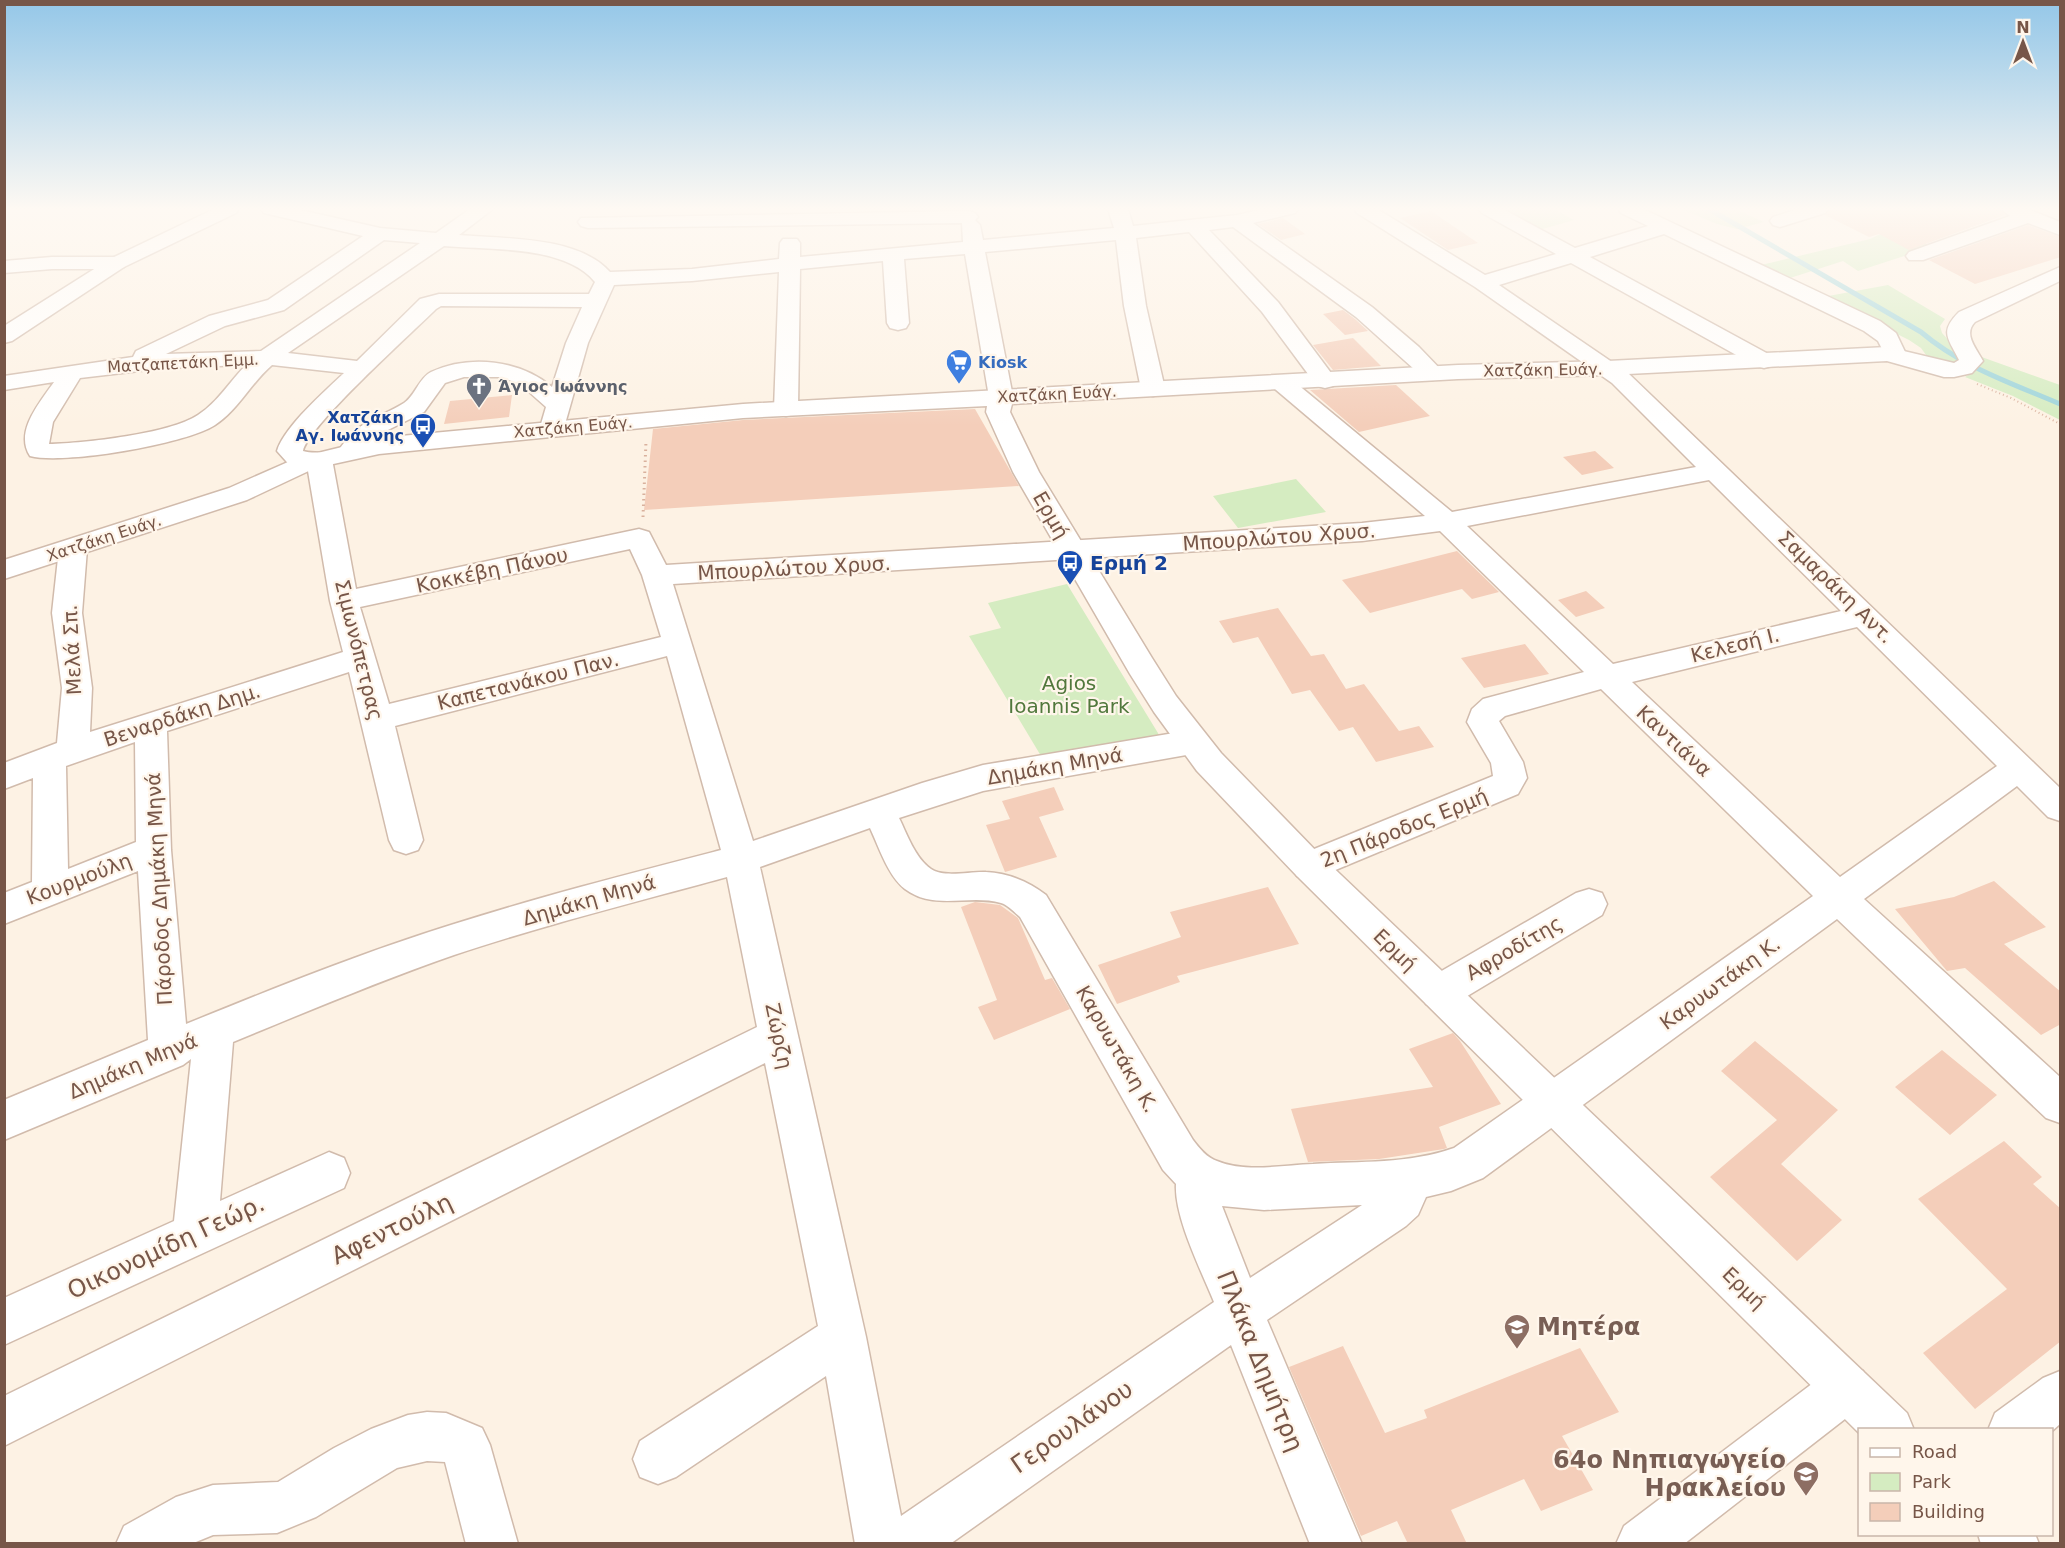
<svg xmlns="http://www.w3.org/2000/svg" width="2065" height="1548" font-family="'DejaVu Sans',sans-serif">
<rect width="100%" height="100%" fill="#fdf2e4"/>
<path fill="#d5ecc1" d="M 1500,209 L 1554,209 L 1574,220 L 1539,230 Z
M 1681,209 L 1735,209 L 1764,222 L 1737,229 L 1717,224 Z
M 1893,228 L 1932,247 L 1858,271 L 1843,261 L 1787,279 L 1761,265 L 1870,239 Z
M 1888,285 L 1945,319 L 1940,326 L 1942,333 L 1962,355 L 1962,363 L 1953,367 L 1929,359 L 1921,348 L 1909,340 L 1823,297 Z
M 1976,355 L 2060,385 L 2060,420 L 2013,396 L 1965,377 L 1979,369 L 1980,361 Z
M 1296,479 L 1326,512 L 1238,528 L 1213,496 Z
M 1067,584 L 1161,738 L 1041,756 L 969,636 L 1001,628 L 988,603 Z"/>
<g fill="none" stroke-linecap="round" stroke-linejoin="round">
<path stroke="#9dd4da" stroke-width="5" d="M 1709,209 L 1921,332 C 1962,367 2011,383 2060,404"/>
</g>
<path fill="#f4ceba" d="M 1830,209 L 1999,209 L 2005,215 L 1909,250 L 1879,234 L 1869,237 L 1825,215 Z
M 1431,211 L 1478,243 L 1448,250 L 1400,218 Z
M 1283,218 L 1305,234 L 1281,240 L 1258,224 Z
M 2028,225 L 2061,237 L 2061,257 L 1975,284 L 1929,260 Z
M 1343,310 L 1355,319 L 1368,331 L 1345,335 L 1323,314 Z
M 1353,338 L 1381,366 L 1333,370 L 1313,345 Z
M 1396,385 L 1430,416 L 1359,432 L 1310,390 Z
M 512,395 L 509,417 L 444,424 L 450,401 Z
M 975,409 L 1019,486 L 644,510 L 653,429 L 743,420 Z
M 1595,451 L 1614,468 L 1582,475 L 1563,457 Z
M 1457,551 L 1499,592 L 1472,599 L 1462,589 L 1370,613 L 1342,580 Z
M 1586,591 L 1605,608 L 1576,617 L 1558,600 Z
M 1278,608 L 1311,656 L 1324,654 L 1346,689 L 1364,684 L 1399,731 L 1419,726 L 1434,747 L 1376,762 L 1353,727 L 1339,731 L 1310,690 L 1292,694 L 1258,637 L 1233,643 L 1219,621 Z
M 1525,644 L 1549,674 L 1484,688 L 1461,658 Z
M 1054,787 L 1064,810 L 1039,817 L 1057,857 L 1005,872 L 986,825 L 1010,819 L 1002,801 Z
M 1994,881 L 2046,927 L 2004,944 L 2061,992 L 2061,1024 L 2041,1035 L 1965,968 L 1947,971 L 1895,909 L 1954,897 Z
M 1268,887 L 1299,944 L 1177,976 L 1180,982 L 1117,1004 L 1098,965 L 1181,937 L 1170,912 Z
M 975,902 L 1000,905 L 1018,918 L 1045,980 L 1052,978 L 1070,1009 L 994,1040 L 978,1007 L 997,1000 L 961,907 Z
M 1453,1033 L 1460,1041 L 1501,1104 L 1439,1127 L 1447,1148 L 1444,1149 L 1379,1159 L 1308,1162 L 1291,1109 L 1433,1087 L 1409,1049 Z
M 1755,1041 L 1838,1110 L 1781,1164 L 1842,1220 L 1797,1261 L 1710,1177 L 1777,1120 L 1721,1071 Z
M 1942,1050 L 1997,1095 L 1950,1135 L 1895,1087 Z
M 2004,1141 L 2042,1177 L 2033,1184 L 2061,1209 L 2061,1341 L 1975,1409 L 1923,1353 L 2007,1289 L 1918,1199 Z
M 1343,1346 L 1385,1433 L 1427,1418 L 1424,1410 L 1580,1348 L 1619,1412 L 1562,1436 L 1593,1490 L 1541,1511 L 1524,1479 L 1451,1510 L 1467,1544 L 1408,1544 L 1397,1521 L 1361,1536 L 1289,1367 Z"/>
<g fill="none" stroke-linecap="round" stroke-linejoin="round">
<g stroke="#d1bbac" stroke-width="3">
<path id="minor" d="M 261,209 L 296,209 L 380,228 L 436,233 L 470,209 L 493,209 L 459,235 C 505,239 578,236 610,272 L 692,269 L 779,259 L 780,243 L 783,239 L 797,239 L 800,243 L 800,257 L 963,242 L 962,223 L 588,228 L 581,226 L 578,222 L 581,218 L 968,211 L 975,213 L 978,217 L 975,220 L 980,225 L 983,240 L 1114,228 L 1108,209 L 1128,209 L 1133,226 L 1237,215 L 1263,209 L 1298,209 L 1295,213 L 1253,223 L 1372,307 L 1419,347 L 1444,373 L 1440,378 L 1432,380 L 1424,378 L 1356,317 L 1233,227 L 1209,230 L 1278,302 L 1337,381 L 1333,386 L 1325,388 L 1317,386 L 1262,312 L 1189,232 L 1136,238 L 1146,306 L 1165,389 L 1161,394 L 1153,396 L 1145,394 L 1141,389 L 1124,306 L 1116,240 L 985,252 L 1013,397 L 1009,402 L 1001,404 L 993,402 L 989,397 L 965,254 L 904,259 L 909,323 L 906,328 L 898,330 L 890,328 L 887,323 L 883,261 L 800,269 L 798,409 L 795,414 L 786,416 L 777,414 L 774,409 L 779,272 L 692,281 L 614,285 L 588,343 L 565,424 L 562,429 L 553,431 L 544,429 L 541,424 L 546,407 L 520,384 L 500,377 L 464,377 L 445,383 L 424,412 L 378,435 L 360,456 L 351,459 L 342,456 L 338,451 C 360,419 374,421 404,403 C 415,396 419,378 431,372 C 470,354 520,360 552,387 L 566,343 L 582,307 L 441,306 L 436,309 C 412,333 308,426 303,451 C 311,454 319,451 328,454 L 332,459 L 356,589 L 639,529 L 649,532 L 666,565 L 1362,523 L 1425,516 L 1275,389 L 1271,384 L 1275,379 L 1283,377 L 1291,379 L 1452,512 L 1696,467 L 1612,383 L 1475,287 L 1357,213 L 1354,209 L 1377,209 L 1485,275 L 1556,254 L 1482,213 L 1479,209 L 1503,209 L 1575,248 L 1648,226 L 1621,213 L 1618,209 L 1643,209 L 1880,321 L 1896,333 L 1906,354 L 1903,359 L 1895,361 L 1887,359 L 1878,341 L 1864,331 L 1664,234 L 1590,257 L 1772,356 L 1776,361 L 1772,366 L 1764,368 L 1756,366 L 1571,263 L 1499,285 L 1628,373 L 2060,788 L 2060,821 L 2048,817 L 2017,786 L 1864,899 L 2060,1077 L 2060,1123 L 2046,1118 L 1837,919 L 1483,1178 L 1451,1191 L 1426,1197 L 1418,1215 L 1406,1226 L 1267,1320 L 1362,1544 L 1310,1544 L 1231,1345 L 950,1544 L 855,1544 L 826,1376 L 676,1477 L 658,1484 L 640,1477 L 633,1459 L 640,1441 L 818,1326 L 765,1063 L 4,1446 L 4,1396 L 757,1027 L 727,877 C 636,902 544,925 454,955 C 379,981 306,1012 233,1042 L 220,1201 L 329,1152 L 344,1158 L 350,1173 L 344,1188 L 4,1345 L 4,1298 L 174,1221 L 191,1059 L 183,1065 L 4,1140 L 4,1100 L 148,1040 L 138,871 L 4,924 L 4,893 L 32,882 L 33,778 L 4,789 L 4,763 L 57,743 L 62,688 L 52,613 L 59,549 L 63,543 L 73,540 L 83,543 L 87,549 L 82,613 L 92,688 L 90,732 L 343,652 L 330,601 L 308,471 L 294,470 L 277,451 C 284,427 325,391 344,373 L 272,365 C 251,383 238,410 215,425 C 186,444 64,465 30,456 C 14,432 40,402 54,382 L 4,390 L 4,376 L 133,357 L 136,351 L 209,316 L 268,300 L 363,236 L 264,213 ZM 384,240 L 420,243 L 261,351 L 166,354 L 225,326 L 284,310 ZM 444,246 C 489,250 565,245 595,282 L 589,294 L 439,294 L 420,299 L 357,361 L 288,353 ZM 246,365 C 230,381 218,402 198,415 C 169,434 85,443 49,444 L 53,422 L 80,378 L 165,368 ZM 1709,480 L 1841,611 L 1613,664 L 1467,526 ZM 1440,531 L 1584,672 L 1483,699 L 1472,709 L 1467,722 L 1491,763 L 1493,776 L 1297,856 L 1291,866 L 1297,876 L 1309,880 L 1321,876 L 1518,794 L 1527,778 L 1523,762 L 1499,721 L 1505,716 L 1601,689 L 1813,896 L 1454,1148 C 1409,1164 1360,1161 1313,1164 C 1282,1165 1246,1173 1217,1161 C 1207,1158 1199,1148 1193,1140 L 1046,895 C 1029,882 1009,873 986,872 C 971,871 944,878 931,869 C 915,858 907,834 899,818 L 983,791 L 1192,754 L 1203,751 L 1208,742 L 1203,733 L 1192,730 L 983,765 L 922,783 L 753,841 L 673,584 L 1362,541 ZM 630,549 L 642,575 L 661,637 L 389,704 L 360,607 ZM 1857,627 L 1997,766 L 1840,877 L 1632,682 ZM 667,656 L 721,850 C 632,873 542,896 454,924 C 364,952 274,988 186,1024 L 171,850 L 167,731 L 349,672 L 389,840 L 394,850 L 406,854 L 418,850 L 423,840 L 395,726 ZM 135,742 L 136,842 L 68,869 L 66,766 ZM 870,828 C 879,847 888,876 905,889 C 934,911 969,894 1001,903 C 1008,905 1014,912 1020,917 L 1163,1170 L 1176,1184 C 1174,1217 1201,1270 1214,1302 L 901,1516 L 866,1337 L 760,867 ZM 1362,1205 L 1250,1278 L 1222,1206 L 1264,1210 Z
M 1798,209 L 1828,209 L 1825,213 L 1780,227 L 1773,225 L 1770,221 L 1773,217 Z
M 2001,209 L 2028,209 L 2060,222 L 2060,235 L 2028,223 L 1923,260 L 1909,260 L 1906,256 L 1909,252 L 2010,216 Z
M 52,257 L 117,257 L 124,259 L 127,263 L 124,267 L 117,269 L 52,269 L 4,273 L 4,261 Z
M 1589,889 L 1602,893 L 1607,904 L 1602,915 L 1454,1004 L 1440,1009 L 1426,1004 L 1421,992 L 1426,980 L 1576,893 Z
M 1846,1364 L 1863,1371 L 1870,1388 L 1863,1405 L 1684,1544 L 1616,1544 L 1624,1526 L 1829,1371 Z
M 2060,1371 L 2060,1424 L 2052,1431 L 1988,1430 L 1995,1413 L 2043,1378 Z
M 427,1412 L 446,1413 L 482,1428 L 490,1445 L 518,1544 L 466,1544 L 445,1462 L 427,1461 L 397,1468 L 316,1517 L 277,1533 L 213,1535 L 191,1544 L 116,1544 L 124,1526 L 176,1497 L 213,1485 L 278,1482 L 334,1448 L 371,1429 L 408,1415 Z"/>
</g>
<g stroke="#d1bbac" stroke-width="3">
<path id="tertiary" d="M 214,209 L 239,209 L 236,213 L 124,267 L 12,341 L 4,343 L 4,326 L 110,259 Z
M 2060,267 L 2060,281 L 1975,322 C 1963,334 1976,348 1983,361 L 1972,373 L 1954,377 L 1944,377 L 1887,361 L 1608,375 L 1458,379 L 1012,404 L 1010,412 L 1039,472 L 1152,658 L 1176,696 L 1221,753 L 1321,856 L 1907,1413 L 1914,1430 L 1860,1430 L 1860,1434 L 1297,876 L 1197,771 L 1154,712 L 1130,674 L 1013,472 L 986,412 L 987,406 L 743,418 L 379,454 L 315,468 L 247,500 L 4,579 L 4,560 L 229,488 L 297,458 L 379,438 L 743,404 L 1458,365 L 1608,361 L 1887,347 L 1954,363 L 1959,360 C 1948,338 1939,332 1959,312 Z
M 1978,1534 L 2035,1534 L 2039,1544 L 1981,1544 Z"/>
</g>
<path stroke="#d9b19d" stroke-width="2" stroke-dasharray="1 3" stroke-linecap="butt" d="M 1977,384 L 2011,398 L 2060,424"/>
<path stroke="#d9b19d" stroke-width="3" stroke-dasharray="1.5 4" stroke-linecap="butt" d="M 643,517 L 646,441"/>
<use href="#minor" fill="#fff" fill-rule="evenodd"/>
<use href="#tertiary" fill="#fff" fill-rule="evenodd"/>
</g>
<linearGradient id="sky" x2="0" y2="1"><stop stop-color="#94c7e8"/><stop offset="0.49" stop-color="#fef9f3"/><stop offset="1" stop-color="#fef9f3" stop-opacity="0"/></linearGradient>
<rect width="2065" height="426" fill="url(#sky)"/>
<defs>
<g id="supermarket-pin" transform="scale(1.35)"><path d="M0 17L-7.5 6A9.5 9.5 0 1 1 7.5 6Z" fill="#3f7fe0" stroke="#fff6eb"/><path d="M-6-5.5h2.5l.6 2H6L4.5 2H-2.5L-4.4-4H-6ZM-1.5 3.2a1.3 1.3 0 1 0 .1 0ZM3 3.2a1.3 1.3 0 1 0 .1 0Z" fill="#fff"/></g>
<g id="church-pin" transform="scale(1.35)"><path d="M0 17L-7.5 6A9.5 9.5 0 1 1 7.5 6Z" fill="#6b7280" stroke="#fff6eb"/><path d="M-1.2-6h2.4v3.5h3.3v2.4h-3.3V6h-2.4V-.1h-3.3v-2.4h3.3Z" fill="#fff"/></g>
<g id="bus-pin" transform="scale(1.35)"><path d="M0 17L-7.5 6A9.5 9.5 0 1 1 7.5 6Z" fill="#1a4fb4" stroke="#fff6eb"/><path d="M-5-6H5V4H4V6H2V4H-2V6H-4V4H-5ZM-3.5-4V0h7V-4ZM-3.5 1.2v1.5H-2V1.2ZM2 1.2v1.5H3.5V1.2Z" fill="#fff"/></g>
<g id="school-pin" transform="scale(1.35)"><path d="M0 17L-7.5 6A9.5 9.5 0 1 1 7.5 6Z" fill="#8d6e63" stroke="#fff6eb"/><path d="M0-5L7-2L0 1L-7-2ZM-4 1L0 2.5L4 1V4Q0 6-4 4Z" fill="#fff"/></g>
</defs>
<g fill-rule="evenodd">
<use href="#supermarket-pin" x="959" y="362"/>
<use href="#church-pin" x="479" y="386"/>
<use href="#bus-pin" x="423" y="426"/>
<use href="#bus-pin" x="1070" y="563"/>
<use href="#school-pin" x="1517" y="1327"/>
<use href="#school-pin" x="1806" y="1474"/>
</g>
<g text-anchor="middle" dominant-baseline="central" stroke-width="4.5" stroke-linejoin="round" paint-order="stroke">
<g font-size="16" font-weight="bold" fill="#366cbe" stroke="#fff6eb" text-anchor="start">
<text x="978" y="362">Kiosk</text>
</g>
<g font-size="16" fill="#775648" stroke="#fff6eb">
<text transform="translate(183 363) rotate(-3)">Ματζαπετάκη Εμμ.</text>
<text transform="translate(1543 370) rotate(-1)">Χατζάκη Ευάγ.</text>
<text transform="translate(1057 394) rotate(-3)">Χατζάκη Ευάγ.</text>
<text transform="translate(573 427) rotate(-5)">Χατζάκη Ευάγ.</text>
<text transform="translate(104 538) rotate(-18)">Χατζάκη Ευάγ.</text>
</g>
<g font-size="16" font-weight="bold" fill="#5b616d" stroke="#fff6eb" text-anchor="start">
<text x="498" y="386">Άγιος Ιωάννης</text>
</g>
<g font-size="16" font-weight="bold" fill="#164399" stroke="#fff6eb" text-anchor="end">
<text x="404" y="417">Χατζάκη<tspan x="404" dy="18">Αγ. Ιωάννης</tspan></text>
</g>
<g font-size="20" fill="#775648" stroke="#fff6eb">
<text transform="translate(1051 515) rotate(60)">Ερμή</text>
<text transform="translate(1279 537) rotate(-4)">Μπουρλώτου Χρυσ.</text>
<text transform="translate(794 568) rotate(-3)">Μπουρλώτου Χρυσ.</text>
<text transform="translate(492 570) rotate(-12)">Κοκκέβη Πάνου</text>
<text transform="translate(1836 587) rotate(44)">Σαμαράκη Αντ.</text>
<text transform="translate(1735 645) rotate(-14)">Κελεσή Ι.</text>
<text transform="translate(72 650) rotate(-93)">Μελά Σπ.</text>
<text transform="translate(359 650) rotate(76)">Σιμωνόπετρας</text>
<text transform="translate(528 681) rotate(-14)">Καπετανάκου Παν.</text>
<text transform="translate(182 715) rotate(-18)">Βεναρδάκη Δημ.</text>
<text transform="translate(1674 741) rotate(43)">Καντιάνα</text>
<text transform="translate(1055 766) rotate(-10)">Δημάκη Μηνά</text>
<text transform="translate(1404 828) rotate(-22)">2η Πάροδος Ερμή</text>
<text transform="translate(79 879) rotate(-21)">Κουρμούλη</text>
<text transform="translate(159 889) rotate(-93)">Πάροδος Δημάκη Μηνά</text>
<text transform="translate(589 900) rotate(-16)">Δημάκη Μηνά</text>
<text transform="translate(1514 948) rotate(-30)">Αφροδίτης</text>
<text transform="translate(1395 950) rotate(44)">Ερμή</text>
<text transform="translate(1720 983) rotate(-36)">Καρυωτάκη Κ.</text>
<text transform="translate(779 1036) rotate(78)">Ζώρζη</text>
<text transform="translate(1117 1049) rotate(60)">Καρυωτάκη Κ.</text>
<text transform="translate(133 1066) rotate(-23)">Δημάκη Μηνά</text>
<text transform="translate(1744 1288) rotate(44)">Ερμή</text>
</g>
<g font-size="20" font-weight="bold" fill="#164399" stroke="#fff6eb" text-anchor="start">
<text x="1090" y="563">Ερμή 2</text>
</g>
<g font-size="20" fill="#51783c" stroke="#fff6eb">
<text x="1069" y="683">Agios<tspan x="1069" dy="23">Ioannis Park</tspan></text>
</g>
<g font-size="24" fill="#775648" stroke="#fff6eb">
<text transform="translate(392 1229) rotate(-26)">Αφεντούλη</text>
<text transform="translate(166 1247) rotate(-25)">Οικονομίδη Γεώρ.</text>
<text transform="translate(1260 1361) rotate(68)">Πλάκα Δημήτρη</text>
<text transform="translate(1072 1427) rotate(-35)">Γερουλάνου</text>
</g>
<g font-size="24" font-weight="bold" fill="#785e54" stroke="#fff6eb" text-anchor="start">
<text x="1537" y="1327">Μητέρα</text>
<text x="1786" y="1460" text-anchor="end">64ο Νηπιαγωγείο<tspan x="1786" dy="28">Ηρακλείου</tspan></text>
</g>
</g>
<rect width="2065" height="1548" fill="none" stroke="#775648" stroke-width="12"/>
<rect x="1858" y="1428" width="195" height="108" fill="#fff6eb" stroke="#c9b6aa" stroke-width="1.5"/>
<rect x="1870" y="1448" width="30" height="9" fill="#ffffff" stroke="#c9b6aa" stroke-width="1.5"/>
<text x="1912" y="1458" font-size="18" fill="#775648">Road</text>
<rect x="1870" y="1473" width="30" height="18" fill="#d5ecc1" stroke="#c9b6aa" stroke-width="1.5"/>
<text x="1912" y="1488" font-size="18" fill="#775648">Park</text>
<rect x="1870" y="1503" width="30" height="18" fill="#f4ceba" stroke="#c9b6aa" stroke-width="1.5"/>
<text x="1912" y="1518" font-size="18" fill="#775648">Building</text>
<g transform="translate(2023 42)" stroke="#fff6eb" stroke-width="4.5" paint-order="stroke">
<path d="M0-4.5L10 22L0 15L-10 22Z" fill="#775648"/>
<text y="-9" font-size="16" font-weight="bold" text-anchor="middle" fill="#775648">N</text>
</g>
</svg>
